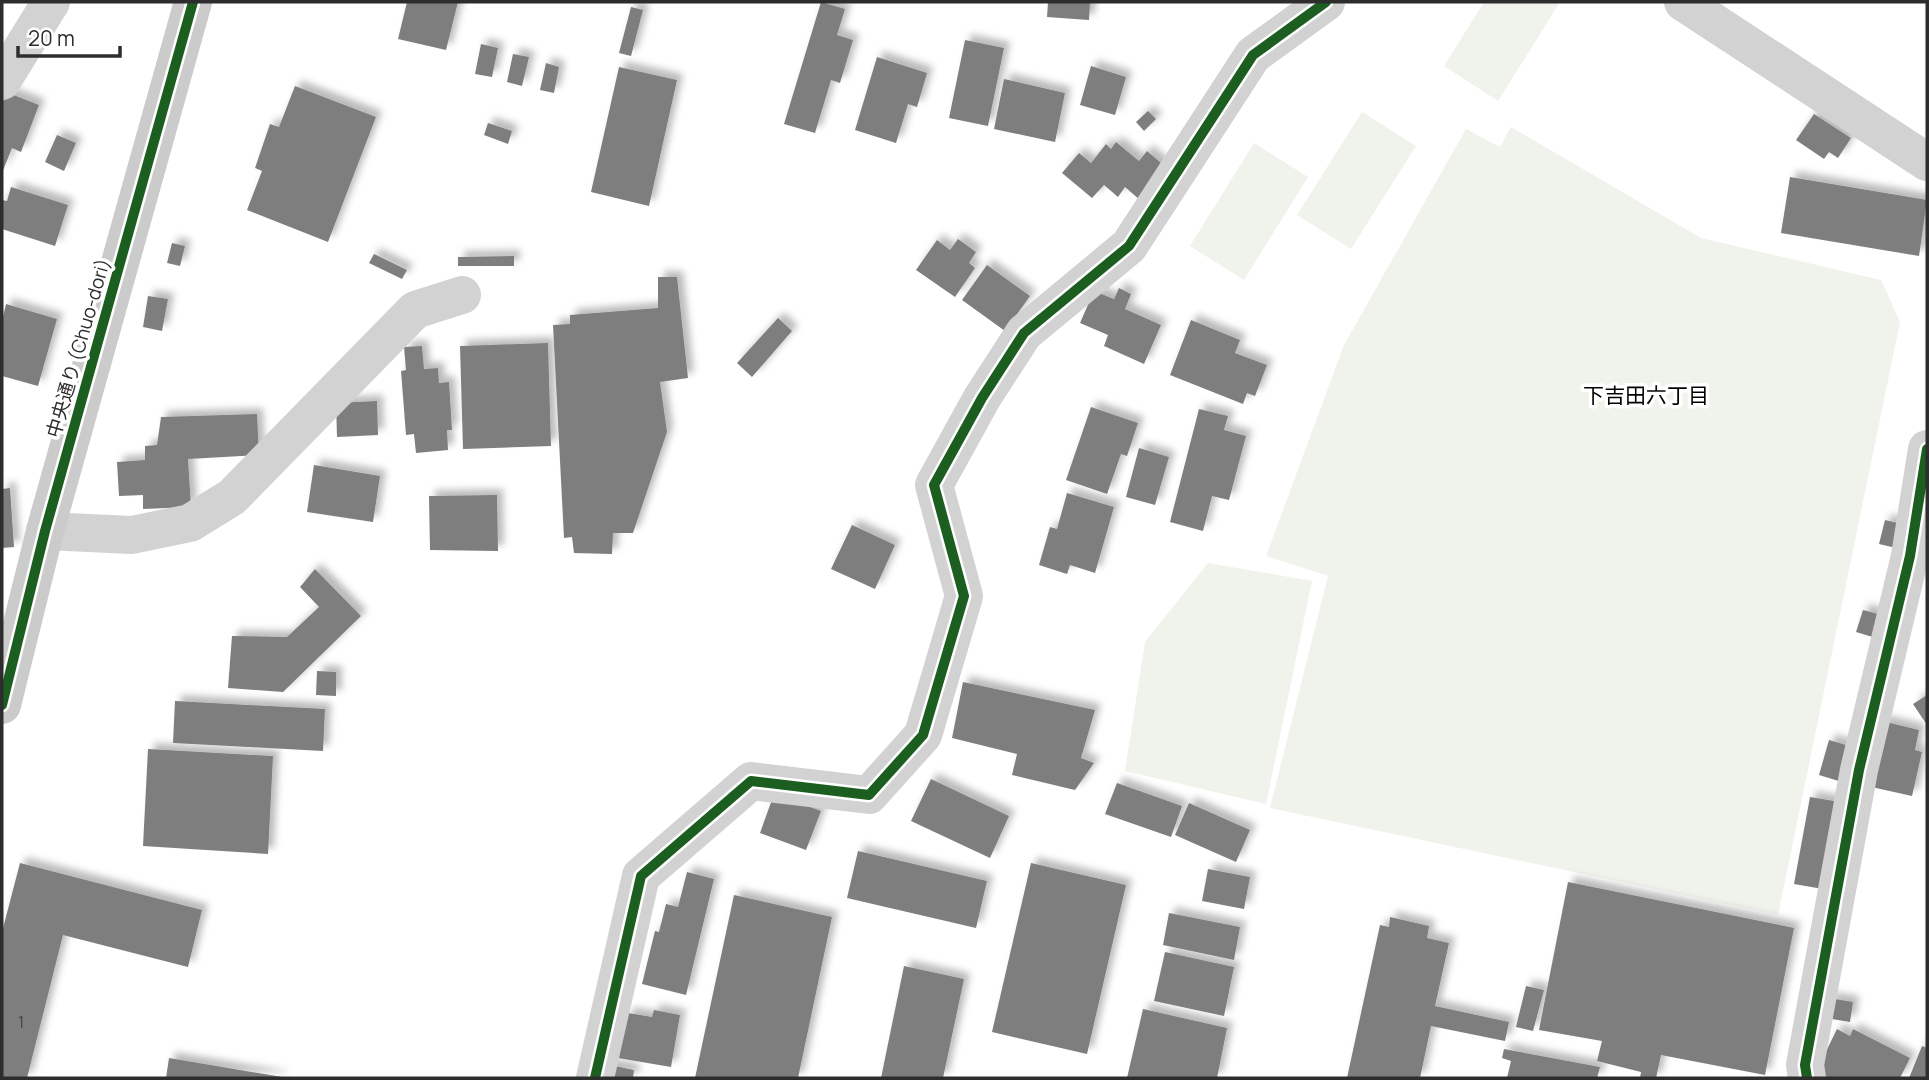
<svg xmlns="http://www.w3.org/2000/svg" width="1929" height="1080" font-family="Manrope,'Noto Sans JP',sans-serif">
<defs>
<filter id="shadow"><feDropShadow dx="6" dy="-6" stdDeviation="3.5" flood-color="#0004"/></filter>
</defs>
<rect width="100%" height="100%" fill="#fff"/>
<path fill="#f0f3eb" d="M 1484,2 L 1560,2 L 1498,101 L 1444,66 Z
M 1362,112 L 1416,146 L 1351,249 L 1297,215 Z
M 1511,127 L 1701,238 L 1881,280 L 1900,322 L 1778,915 L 1270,808 L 1328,576 L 1266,556 L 1344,345 L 1466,129 L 1500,147 Z
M 1254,143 L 1308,177 L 1244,280 L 1190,246 Z
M 1208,563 L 1312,581 L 1266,804 L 1125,771 L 1145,642 Z"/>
<path fill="#7e7e7e" filter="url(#shadow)" d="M 407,2 L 458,2 L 446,50 L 398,39 Z
M 821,2 L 845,9 L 837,35 L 853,40 L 840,83 L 831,80 L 815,133 L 784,124 Z
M 1048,2 L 1090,2 L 1089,20 L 1047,17 Z
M 631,7 L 643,10 L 631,56 L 619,53 Z
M 965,40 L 1004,48 L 988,126 L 949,118 Z
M 481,44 L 498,48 L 492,77 L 475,74 Z
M 513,54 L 529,57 L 522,86 L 507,82 Z
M 877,57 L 927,73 L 917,107 L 908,104 L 896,143 L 855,130 Z
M 546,63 L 559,67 L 554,93 L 540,90 Z
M 1091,66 L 1126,77 L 1115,115 L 1080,105 Z
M 619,67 L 677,80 L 649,206 L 591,192 Z
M 1004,79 L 1065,93 L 1055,142 L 994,129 Z
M 295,86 L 376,117 L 328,242 L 247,210 L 262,171 L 255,168 L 270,124 L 279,127 Z
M 6,92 L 39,105 L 21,152 L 12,148 L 2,173 L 2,104 Z
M 1148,111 L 1156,119 L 1144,131 L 1136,122 Z
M 1814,114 L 1851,138 L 1838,158 L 1829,152 L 1824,159 L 1796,140 Z
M 488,123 L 512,131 L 508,144 L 484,135 Z
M 57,135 L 76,143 L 64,171 L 45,162 Z
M 1116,142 L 1139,161 L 1147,151 L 1167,168 L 1140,200 L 1125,187 L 1118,197 L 1104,185 L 1092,198 L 1062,173 L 1079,153 L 1091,163 L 1106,144 L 1111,149 Z
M 1790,177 L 1927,200 L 1919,256 L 1781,233 Z
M 11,187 L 68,205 L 55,246 L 2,229 L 2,200 L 7,201 Z
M 958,239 L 976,252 L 969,263 L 975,268 L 955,297 L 916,270 L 937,240 L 950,250 Z
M 172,243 L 185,246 L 180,266 L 167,263 Z
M 374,254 L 407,270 L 402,279 L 369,263 Z
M 514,256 L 514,266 L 458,266 L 458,257 Z
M 987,265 L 1030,296 L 1005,331 L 962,300 Z
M 658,277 L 677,277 L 688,378 L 660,382 L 667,432 L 633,533 L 613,533 L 612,554 L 574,553 L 572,537 L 564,538 L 553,325 L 570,324 L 570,315 L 658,308 Z
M 1119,288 L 1131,294 L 1125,309 L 1161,325 L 1144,364 L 1104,346 L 1108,335 L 1080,323 L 1094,291 L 1114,299 Z
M 148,296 L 168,299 L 162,331 L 143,327 Z
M 6,304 L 57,319 L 38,386 L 2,376 L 2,321 Z
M 778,318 L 792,331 L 752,377 L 737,363 Z
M 1191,320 L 1240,340 L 1235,353 L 1267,365 L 1255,396 L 1247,393 L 1243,404 L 1170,375 Z
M 548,343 L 551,446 L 463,449 L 460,346 Z
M 422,346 L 424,369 L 438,368 L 439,383 L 449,382 L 452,430 L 447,430 L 448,450 L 416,453 L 414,434 L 406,435 L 401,371 L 406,370 L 404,347 Z
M 377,401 L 378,435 L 337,437 L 336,403 Z
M 1091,407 L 1138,423 L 1127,456 L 1121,454 L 1107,494 L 1066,480 Z
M 1199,409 L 1228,416 L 1224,430 L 1246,436 L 1229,500 L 1212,496 L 1203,531 L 1170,522 Z
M 257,414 L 259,455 L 188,459 L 191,507 L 143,509 L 143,495 L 119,496 L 117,462 L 145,460 L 145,446 L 157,445 L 161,417 Z
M 1139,448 L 1169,457 L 1155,505 L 1126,497 Z
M 314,465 L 380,476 L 373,522 L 307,512 Z
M 10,488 L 14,547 L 2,548 L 2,489 Z
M 1067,493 L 1114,507 L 1095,573 L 1070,565 L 1067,574 L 1039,565 L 1050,527 L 1057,529 Z
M 497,495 L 498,551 L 430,550 L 429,496 Z
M 1885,520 L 1902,524 L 1896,548 L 1879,544 Z
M 852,525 L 895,545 L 875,589 L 831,569 Z
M 315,569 L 361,616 L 283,692 L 228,688 L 232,636 L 287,637 L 319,607 L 300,587 Z
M 1863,610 L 1882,615 L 1876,638 L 1856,632 Z
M 317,671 L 336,672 L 336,696 L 316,695 Z
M 963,682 L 1095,710 L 1081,758 L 1094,763 L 1075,790 L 1012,775 L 1017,754 L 952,738 Z
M 1927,695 L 1927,725 L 1913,704 Z
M 175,701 L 325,709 L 323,751 L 173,743 Z
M 1882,721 L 1919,730 L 1915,750 L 1922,752 L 1912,796 L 1867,786 Z
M 1829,740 L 1853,747 L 1842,782 L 1819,775 Z
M 148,749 L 273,756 L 268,854 L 143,846 Z
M 931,779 L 1009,816 L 990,858 L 911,821 Z
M 1117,783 L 1182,806 L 1171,837 L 1105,814 Z
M 774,794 L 821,811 L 806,850 L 760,833 Z
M 1810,797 L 1840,802 L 1823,889 L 1794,884 Z
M 1189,803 L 1250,830 L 1236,862 L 1175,835 Z
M 858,851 L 987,881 L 976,928 L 847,898 Z
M 20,863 L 202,910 L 188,967 L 63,935 L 27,1078 L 2,1078 L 2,932 Z
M 1031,863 L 1126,885 L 1087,1054 L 992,1032 Z
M 1208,869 L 1250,877 L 1244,909 L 1202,901 Z
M 687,872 L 714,879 L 686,995 L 642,984 L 655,931 L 659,932 L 666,904 L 678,907 Z
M 1568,882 L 1794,928 L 1765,1075 L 1661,1055 L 1656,1078 L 1640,1078 L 1641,1072 L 1597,1061 L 1602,1041 L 1539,1030 Z
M 734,895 L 832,917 L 798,1078 L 695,1078 Z
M 1169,913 L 1240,927 L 1234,960 L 1163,945 Z
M 1390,917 L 1429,926 L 1427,938 L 1449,943 L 1435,1006 L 1509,1022 L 1505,1041 L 1431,1026 L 1420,1078 L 1347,1078 L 1380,925 L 1389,927 Z
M 1165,952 L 1234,967 L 1224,1016 L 1154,1001 Z
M 904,966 L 964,979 L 943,1078 L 881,1078 Z
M 1526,986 L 1544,990 L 1533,1031 L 1516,1027 Z
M 1829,998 L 1853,1002 L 1850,1022 L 1826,1018 Z
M 1143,1009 L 1227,1028 L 1217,1078 L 1127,1078 Z
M 654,1010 L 680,1015 L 671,1067 L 612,1057 L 628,1013 L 652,1017 Z
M 1837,1029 L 1850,1036 L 1853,1029 L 1910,1058 L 1900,1078 L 1828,1078 L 1816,1072 Z
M 1922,1046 L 1927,1048 L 1927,1078 L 1909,1078 Z
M 1504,1049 L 1600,1067 L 1597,1078 L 1507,1078 L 1511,1061 L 1502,1058 Z
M 169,1058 L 282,1077 L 282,1078 L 166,1078 Z
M 605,1064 L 634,1070 L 633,1078 L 602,1078 Z"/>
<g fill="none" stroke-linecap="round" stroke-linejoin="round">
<path stroke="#d2d2d2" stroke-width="38" d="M 1683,2 L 1927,162
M 2,81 L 51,2
M 45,531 L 132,535 L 190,523 L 232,497 L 415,310 L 462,295
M 595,1078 L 641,876 L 751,781 L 869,795 L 923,735 L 964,596 L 934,485 L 982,398 L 1024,333 L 1129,246 L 1253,55 L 1326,2
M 1807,1078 L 1805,1065 L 1859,770 L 1910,556 L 1927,449"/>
<path stroke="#cbcbcb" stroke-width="38" d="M 2,705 L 45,531 L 193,2"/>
<g stroke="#fff" stroke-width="15">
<path id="cycleway" d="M 2,705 L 45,531 L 193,2
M 595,1078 L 641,876 L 751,781 L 869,795 L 923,735 L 964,596 L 934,485 L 982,398 L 1024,333 L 1129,246 L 1253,55 L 1326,2
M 1807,1078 L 1805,1065 L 1859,770 L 1910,556 L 1927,449"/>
</g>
<use href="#cycleway" stroke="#1b5e20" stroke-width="10"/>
</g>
<g text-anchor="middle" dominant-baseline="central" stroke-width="7" stroke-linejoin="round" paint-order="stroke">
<g font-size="16" fill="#414141">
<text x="21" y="1022">1</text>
</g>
<g font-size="19" fill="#2d2d2d" stroke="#fff">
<text transform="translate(78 348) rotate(-74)">中央通り (Chuo-dori)</text>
</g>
<g font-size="21" fill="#000" stroke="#fff">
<text x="1646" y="395">下吉田六丁目</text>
</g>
</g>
<rect width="1929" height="1080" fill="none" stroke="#2d2d2d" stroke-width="7"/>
<path d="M18 46v10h102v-10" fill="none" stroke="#2d2d2d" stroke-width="3.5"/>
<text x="28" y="46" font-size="21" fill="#2d2d2d" stroke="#ffffff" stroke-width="5" paint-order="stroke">20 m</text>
</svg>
